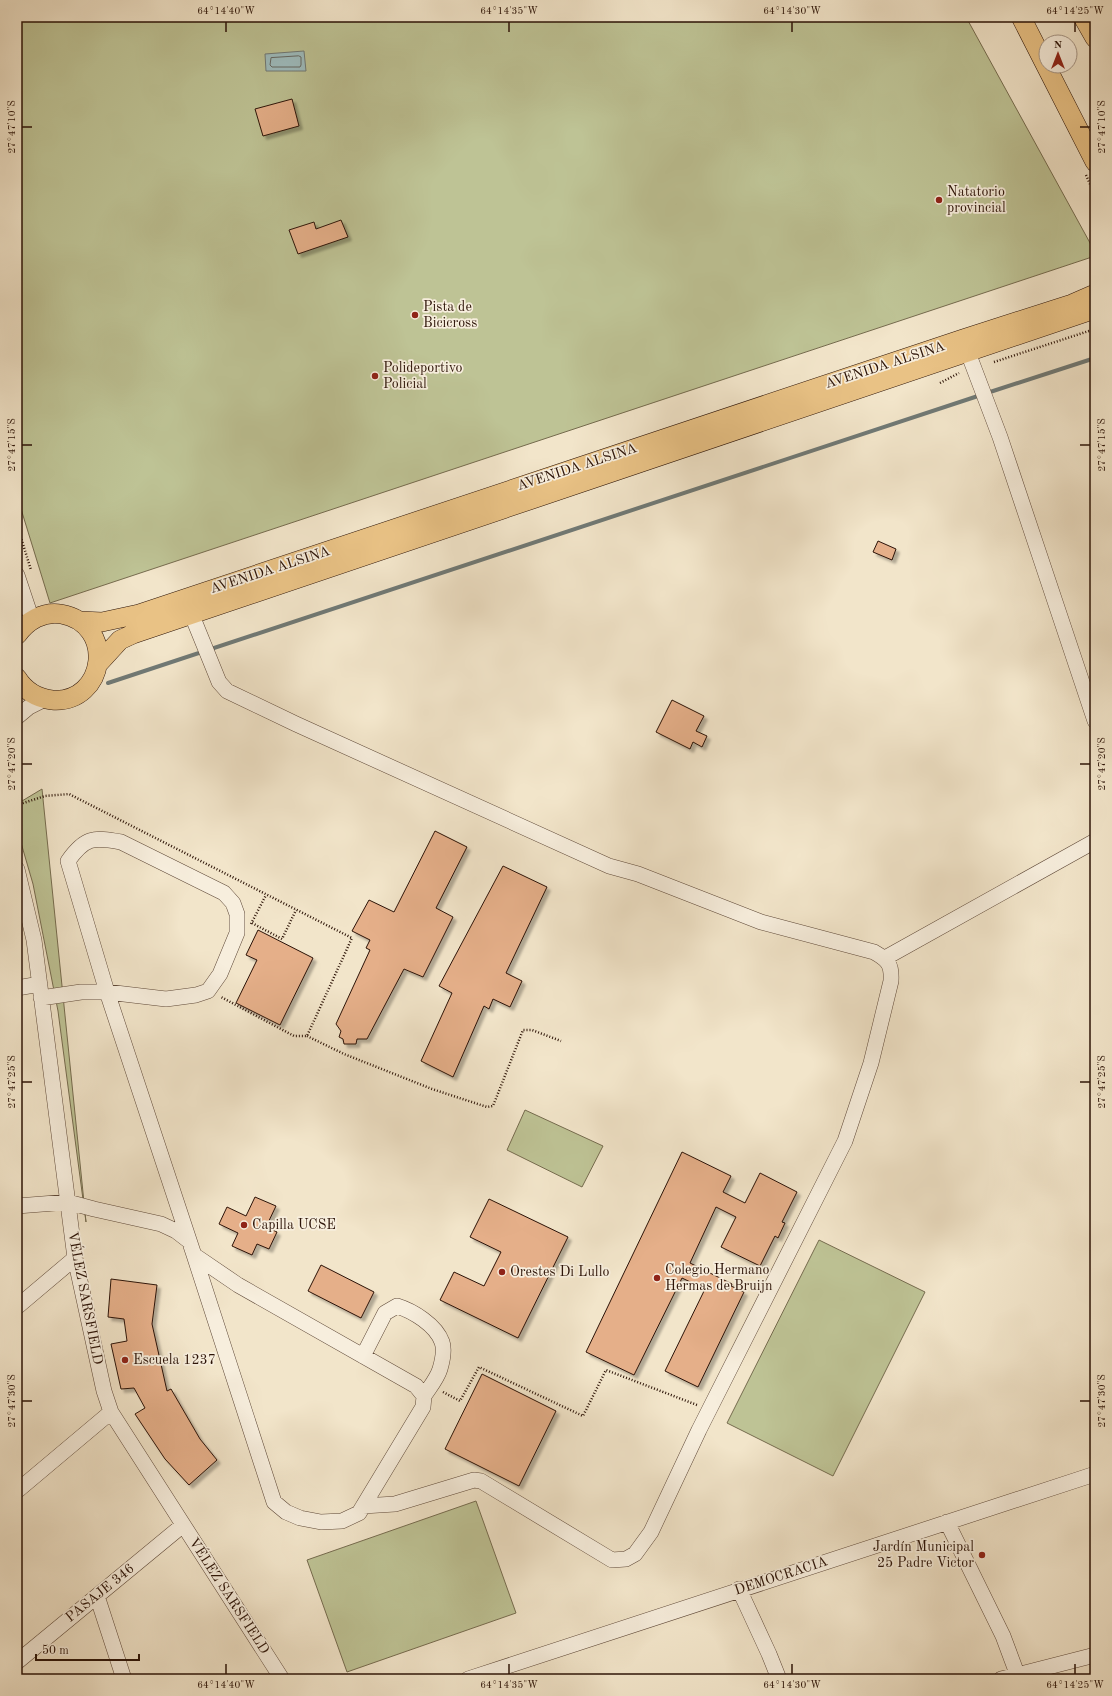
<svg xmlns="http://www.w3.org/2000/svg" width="1112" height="1696" font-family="'Old Standard TT',serif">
<defs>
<filter id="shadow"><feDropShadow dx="3.5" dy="3.5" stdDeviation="1" flood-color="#0004"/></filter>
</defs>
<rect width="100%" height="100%" fill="#f2e5ca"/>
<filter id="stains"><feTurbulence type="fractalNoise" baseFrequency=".005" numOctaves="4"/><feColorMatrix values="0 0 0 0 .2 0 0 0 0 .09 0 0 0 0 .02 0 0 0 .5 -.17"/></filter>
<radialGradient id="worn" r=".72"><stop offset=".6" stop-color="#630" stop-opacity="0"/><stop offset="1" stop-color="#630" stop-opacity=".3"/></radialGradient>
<path fill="#bec395" stroke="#756b4e" d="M 17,17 L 966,17 L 1095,252 L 1095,256 L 50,603 L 17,496 Z
M 42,789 L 86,1222 L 58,1011 L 33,884 L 17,829 L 17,804 Z
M 525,1110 L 603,1146 L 582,1187 L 507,1150 Z
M 819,1240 L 925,1292 L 833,1476 L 727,1423 Z
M 476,1501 L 516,1613 L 347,1672 L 307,1560 Z"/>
<path fill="#9ebdbf" stroke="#707975" d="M 304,51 L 306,71 L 266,71 L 265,54 Z"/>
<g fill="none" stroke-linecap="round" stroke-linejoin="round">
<path stroke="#656863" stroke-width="1" d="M 299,56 L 301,57 L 301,65 L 300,67 L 272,67 L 270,65 L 271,58 Z"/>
<path stroke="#707975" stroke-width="4" d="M 987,393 L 1095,358
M 108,683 L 981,395"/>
</g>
<path fill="#e5af89" stroke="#2c1307" filter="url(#shadow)" d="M 292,99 L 299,126 L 263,136 L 255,109 Z
M 341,220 L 348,237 L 298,254 L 289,230 L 314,222 L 316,229 Z
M 878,541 L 896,549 L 892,560 L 873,552 Z
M 672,700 L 704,716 L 696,731 L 707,736 L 702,747 L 693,742 L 690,749 L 656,732 Z
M 435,831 L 467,847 L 436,908 L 453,917 L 423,977 L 404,969 L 367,1039 L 357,1039 L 356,1044 L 344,1044 L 343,1039 L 339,1037 L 341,1031 L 336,1024 L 370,950 L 366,948 L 370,940 L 352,931 L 369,900 L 394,912 Z
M 503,866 L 547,887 L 506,973 L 522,981 L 510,1007 L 493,999 L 489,1009 L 484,1006 L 453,1077 L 421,1061 L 452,993 L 439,986 Z
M 258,930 L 313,958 L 280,1025 L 236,1003 L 257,960 L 246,955 Z
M 682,1152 L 731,1176 L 723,1192 L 745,1203 L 760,1173 L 797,1192 L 782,1222 L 785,1223 L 778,1238 L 775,1236 L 760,1266 L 721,1247 L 736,1217 L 716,1207 L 690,1263 L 732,1284 L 731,1286 L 744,1292 L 698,1387 L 665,1371 L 705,1289 L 682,1278 L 634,1375 L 586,1352 Z
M 255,1197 L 276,1206 L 266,1227 L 277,1232 L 269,1249 L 257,1244 L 252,1255 L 232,1246 L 238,1233 L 219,1224 L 227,1207 L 246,1216 Z
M 489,1199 L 568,1237 L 518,1338 L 440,1300 L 454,1272 L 484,1286 L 501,1252 L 470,1237 Z
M 321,1265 L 374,1292 L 361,1318 L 308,1291 Z
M 111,1279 L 157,1285 L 152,1324 L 167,1391 L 171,1389 L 200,1439 L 217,1460 L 189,1485 L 165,1459 L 135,1414 L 145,1408 L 134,1388 L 121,1389 L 111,1344 L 127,1341 L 124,1319 L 108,1317 Z
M 482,1374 L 556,1411 L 519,1486 L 445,1449 Z"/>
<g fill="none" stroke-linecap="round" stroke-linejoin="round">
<g stroke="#5e4838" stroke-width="16">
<path id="minor" d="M 964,342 L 1000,437 L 1095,721
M 17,575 L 32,620
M 191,613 L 219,682 L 227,691 L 296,724 L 609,866 L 638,874 L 761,922 L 874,952 C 888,960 892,964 891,981 L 871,1063 L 845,1141 L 699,1430 L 651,1532 L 635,1554 L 626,1559 L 612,1560 L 481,1481 L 474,1480 L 395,1504 L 363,1506
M 17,717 L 29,707 L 45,699
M 17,869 L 34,940 L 75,1258 L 104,1391 L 111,1412 L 282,1679
M 885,958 L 1095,841
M 17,988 L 40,984
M 41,998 L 81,992 L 107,992 L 166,999 L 196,995 L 208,991 L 220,974 L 237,933 L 237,914 L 233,903 L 224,893 L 121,842 C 93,837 85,837 68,861 L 107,992 L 194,1255 L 238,1285 L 416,1386 L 424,1396 L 423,1407 L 359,1513 L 342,1521 L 321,1522 L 300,1518 L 286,1512 L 274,1502 L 194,1255
M 17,1206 L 68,1202 L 94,1209 L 161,1224 L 176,1231 L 189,1241
M 17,1307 L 75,1258
M 363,1356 L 385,1313 L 397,1306 C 413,1311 436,1325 442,1342 C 445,1350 442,1362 440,1369 C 437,1379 429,1388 424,1396
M 17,1491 L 111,1412
M 947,1522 L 1003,1636 L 1019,1679
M 739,1589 L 769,1654 L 779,1679
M 97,1596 L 124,1679
M 17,1662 L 183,1525
M 468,1679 L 1095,1474
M 1001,1679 L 1095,1655"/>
</g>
<g stroke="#2c1307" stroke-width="20">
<path id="major" d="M 1021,17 L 1095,162
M 1083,17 L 1095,38
M 81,621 L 102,622 L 139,614 L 963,339 L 1072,304 L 1095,294
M 17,635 C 27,621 43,611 61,614 C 117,624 106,704 52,700 C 37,698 25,691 17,678
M 98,664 L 120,640 L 133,634 L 1095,309"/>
</g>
<path stroke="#2c1307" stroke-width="2.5" stroke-dasharray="1 2" stroke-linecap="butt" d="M 1086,175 L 1095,195
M 994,362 L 1095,329
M 940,383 L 959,373
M 17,525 L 31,570
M 17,805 L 45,796 L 69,794 L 352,938 L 307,1036 L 294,1036 L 221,997
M 252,923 L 282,939 L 296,910
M 251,924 L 266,895
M 307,1036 L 344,1054 L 432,1089 L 487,1107 L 493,1106 L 523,1030 L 532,1030 L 561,1041
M 443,1392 L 460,1401 L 479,1367 L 583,1416 L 606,1370 L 697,1405"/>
<use href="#minor" stroke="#f7eedd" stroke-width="15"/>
<use href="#major" stroke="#e9c285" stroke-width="19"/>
</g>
<path fill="none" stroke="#2c1307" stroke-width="1.5" d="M 226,22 L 226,32M 509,22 L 509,32M 792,22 L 792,32M 1075,22 L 1075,32M 22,127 L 32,127M 1080,127 L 1090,127M 22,445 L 32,445M 1080,445 L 1090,445M 22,764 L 32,764M 1080,764 L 1090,764M 22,1082 L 32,1082M 1080,1082 L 1090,1082M 22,1401 L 32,1401M 1080,1401 L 1090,1401M 226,1664 L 226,1674M 509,1664 L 509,1674M 792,1664 L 792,1674M 1075,1664 L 1075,1674"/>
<g fill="#8f2418" stroke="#f7eedd" stroke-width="1.5">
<circle cx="939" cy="200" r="4"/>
<circle cx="415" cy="315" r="4"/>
<circle cx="375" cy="376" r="4"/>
<circle cx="244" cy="1225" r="4"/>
<circle cx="502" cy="1272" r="4"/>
<circle cx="657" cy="1278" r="4"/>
<circle cx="125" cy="1360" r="4"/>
<circle cx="982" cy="1555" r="4"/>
</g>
<g text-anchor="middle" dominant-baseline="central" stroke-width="3.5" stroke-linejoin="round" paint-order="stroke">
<g font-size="14" fill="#2c1307" stroke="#f7eedd" text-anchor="start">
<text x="947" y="192">Natatorio<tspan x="947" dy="16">provincial</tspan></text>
<text x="423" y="307">Pista de<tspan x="423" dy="16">Bicicross</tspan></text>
<text x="383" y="368">Polideportivo<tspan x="383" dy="16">Policial</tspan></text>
<text x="252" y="1225">Capilla UCSE</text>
<text x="665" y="1270">Colegio Hermano<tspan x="665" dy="16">Hermas de Bruijn</tspan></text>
<text x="510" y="1272">Orestes Di Lullo</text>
<text x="133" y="1360">Escuela 1237</text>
<text x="974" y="1547" text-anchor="end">Jardín Municipal<tspan x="974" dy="16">25 Padre Victor</tspan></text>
</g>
<g font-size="14" fill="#2c1307" stroke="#f7eedd">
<text transform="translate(885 365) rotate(-18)">AVENIDA ALSINA</text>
<text transform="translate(577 467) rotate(-18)">AVENIDA ALSINA</text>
<text transform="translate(270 570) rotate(-18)">AVENIDA ALSINA</text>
<text transform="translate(85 1298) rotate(79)">VÉLEZ SARSFIELD</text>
<text transform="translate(781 1576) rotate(-18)">DEMOCRACIA</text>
<text transform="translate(100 1593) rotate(-39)">PASAJE 346</text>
<text transform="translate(229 1596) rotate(57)">VÉLEZ SARSFIELD</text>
</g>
</g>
<rect width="1112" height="1696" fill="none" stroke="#f2e5ca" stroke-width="44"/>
<g transform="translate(1058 54)"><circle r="19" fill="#f7eedd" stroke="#a69687"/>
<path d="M0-3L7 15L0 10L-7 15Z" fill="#8f2418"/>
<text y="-6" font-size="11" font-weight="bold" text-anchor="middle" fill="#2c1307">N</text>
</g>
<path d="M36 1654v6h103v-6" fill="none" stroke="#2c1307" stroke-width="2"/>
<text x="42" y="1654" font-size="12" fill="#2c1307" stroke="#f7eedd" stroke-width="3" paint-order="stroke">50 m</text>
<rect x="22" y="22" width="1068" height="1652" fill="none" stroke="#2c1307" stroke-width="1.5"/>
<g font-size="10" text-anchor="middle" fill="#2c1307">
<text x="226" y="14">64°14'40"W</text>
<text x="509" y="14">64°14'35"W</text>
<text x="792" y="14">64°14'30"W</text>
<text x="1075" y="14">64°14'25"W</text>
<text transform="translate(11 127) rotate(-90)" y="4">27°47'10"S</text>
<text transform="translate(1101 127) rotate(-90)" y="4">27°47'10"S</text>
<text transform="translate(11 445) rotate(-90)" y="4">27°47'15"S</text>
<text transform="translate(1101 445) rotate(-90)" y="4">27°47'15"S</text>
<text transform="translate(11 764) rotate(-90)" y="4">27°47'20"S</text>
<text transform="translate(1101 764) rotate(-90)" y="4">27°47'20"S</text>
<text transform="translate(11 1082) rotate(-90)" y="4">27°47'25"S</text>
<text transform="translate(1101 1082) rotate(-90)" y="4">27°47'25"S</text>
<text transform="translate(11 1401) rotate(-90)" y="4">27°47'30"S</text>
<text transform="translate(1101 1401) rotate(-90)" y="4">27°47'30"S</text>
<text x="226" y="1688">64°14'40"W</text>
<text x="509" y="1688">64°14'35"W</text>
<text x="792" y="1688">64°14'30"W</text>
<text x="1075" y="1688">64°14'25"W</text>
</g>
<rect width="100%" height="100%" filter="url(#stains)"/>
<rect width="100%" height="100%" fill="url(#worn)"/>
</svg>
